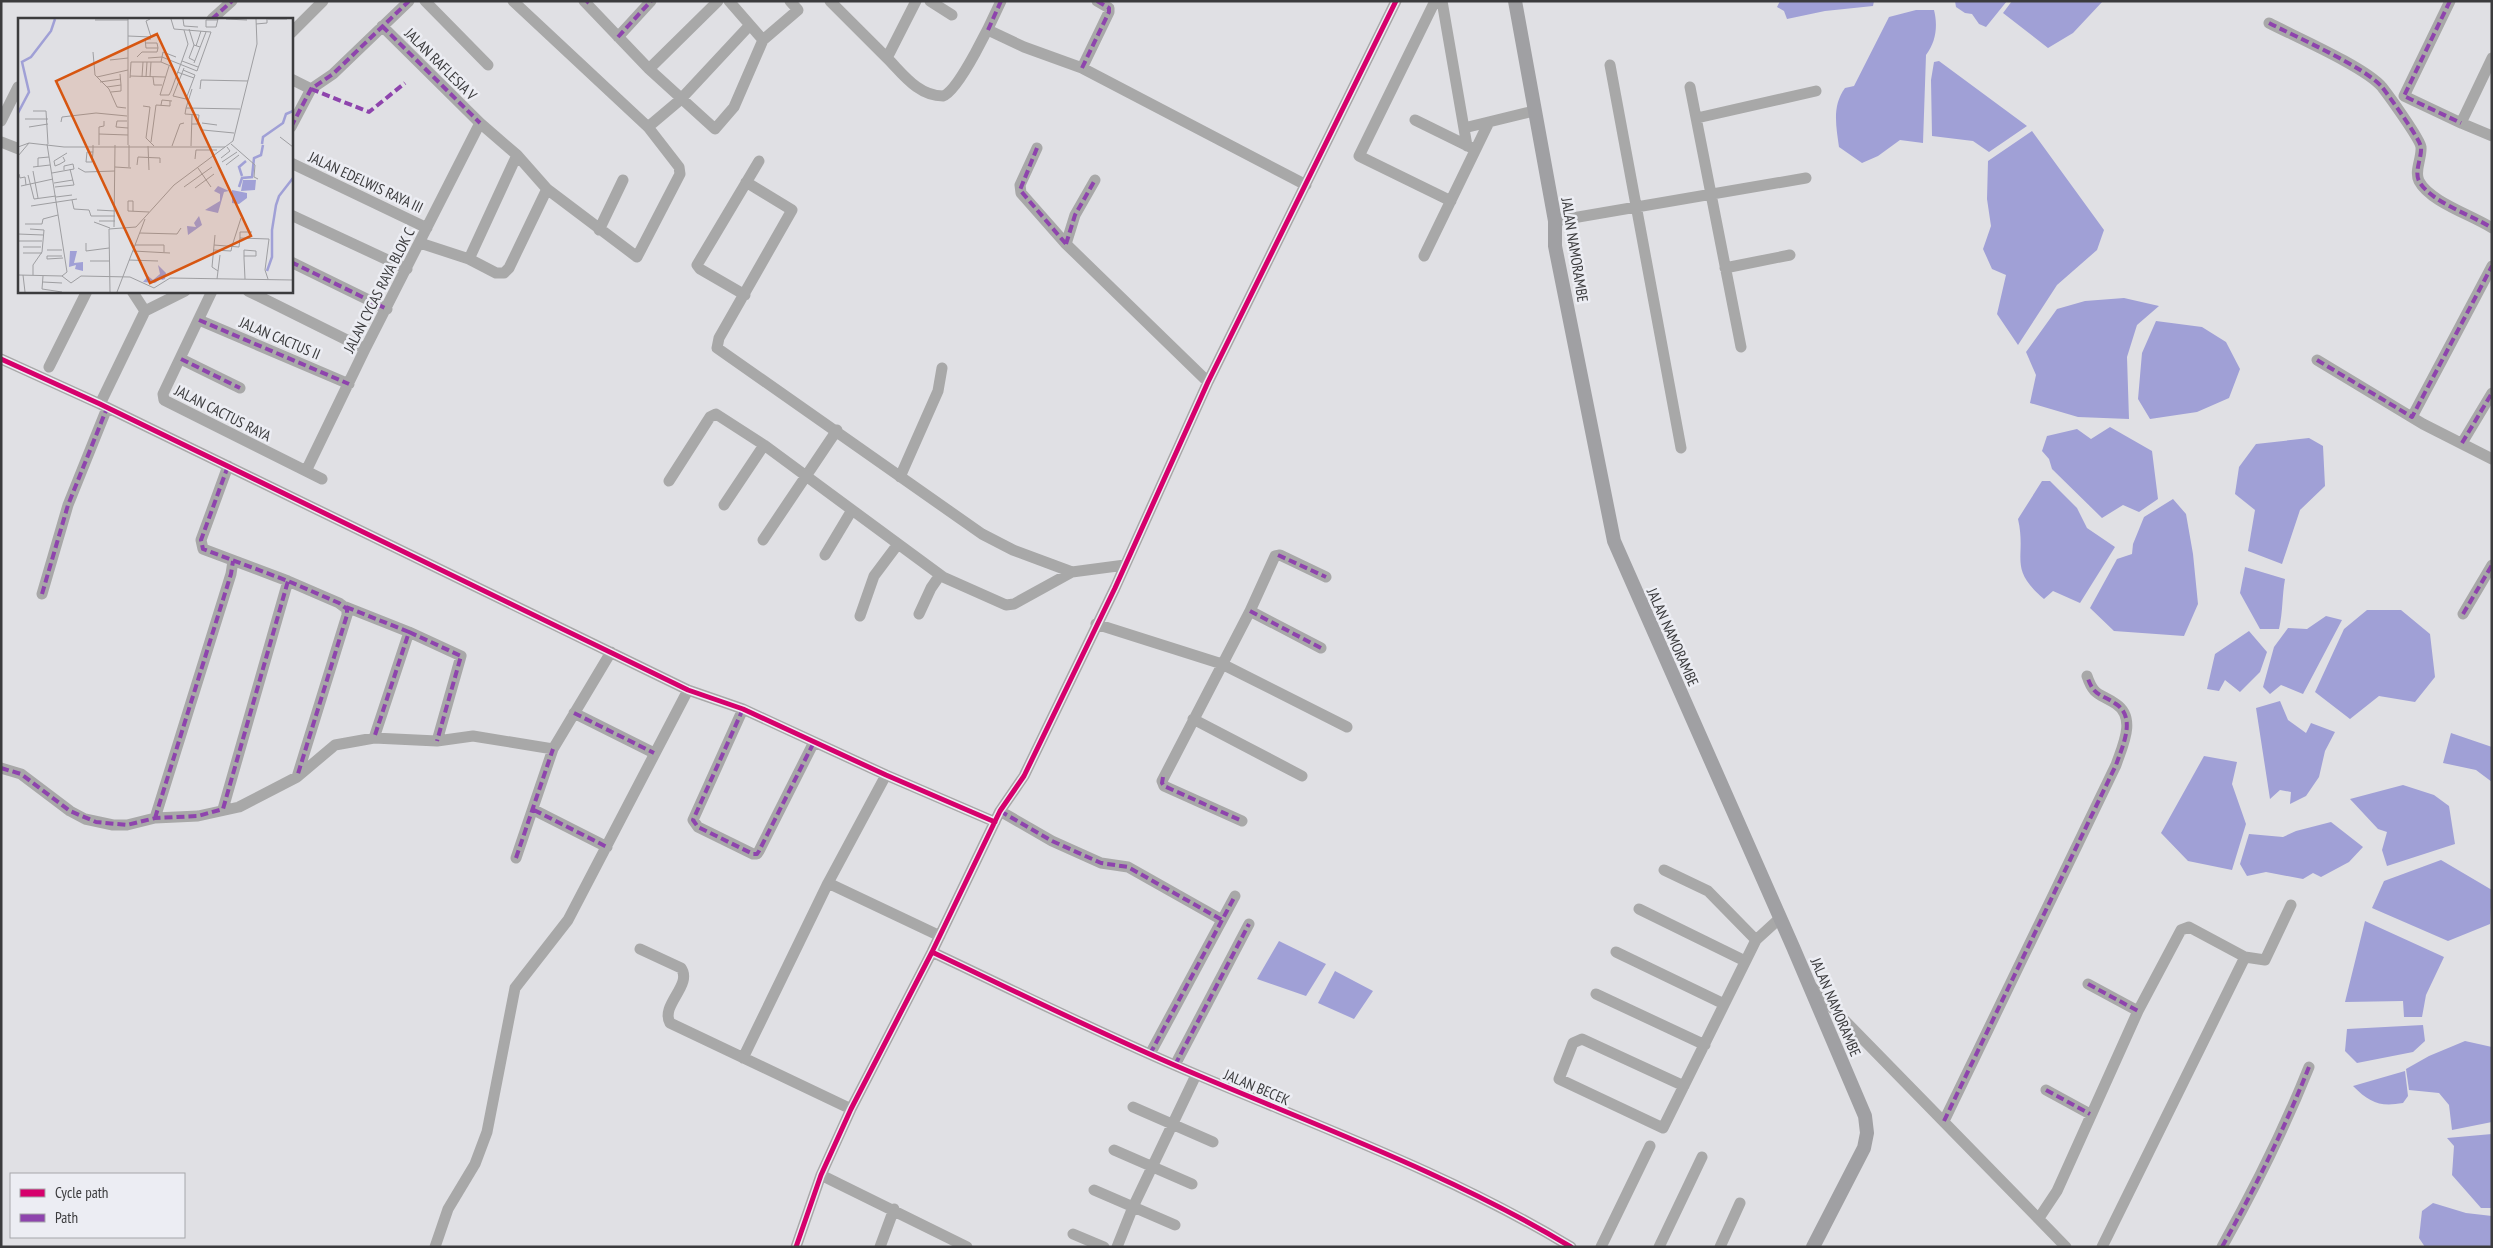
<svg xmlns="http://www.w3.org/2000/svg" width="2493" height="1248" font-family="'PT Sans Narrow',sans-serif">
<rect width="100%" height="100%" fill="#e0e0e4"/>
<path fill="#a0a0d6" d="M 1780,1 L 1874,1 L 1873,6 L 1825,11 L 1787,19 L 1784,11 L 1777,7 Z
M 1955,1 L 2007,1 L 1986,27 L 1979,24 L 1972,14 L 1965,13 L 1956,7 Z
M 2012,1 L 2103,1 L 2073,33 L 2048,48 L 2003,13 Z
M 1916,10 L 1934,10 C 1938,26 1936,42 1926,55 L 1923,143 L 1900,140 L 1878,156 L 1862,163 L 1839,147 C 1836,125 1832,106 1845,88 L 1854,86 L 1889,17 Z
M 1939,61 L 2027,126 L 1989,152 L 1973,141 L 1932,136 L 1931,80 L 1934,62 Z
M 2032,131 L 2104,230 L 2097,250 L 2057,285 L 2018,345 L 1997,314 L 2006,275 L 1992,269 L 1983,249 L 1991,226 L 1987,199 L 1988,161 Z
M 2124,298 L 2159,306 L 2137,325 L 2127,357 L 2129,419 L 2078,417 L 2030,403 L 2036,375 L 2026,352 L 2057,309 L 2085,301 Z
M 2156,321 L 2202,327 L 2226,342 L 2240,369 L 2229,398 L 2197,412 L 2150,419 L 2138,399 L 2142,353 Z
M 2110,427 L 2152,451 L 2158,499 L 2139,512 L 2123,505 L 2102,518 L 2052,469 L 2049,459 L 2042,451 L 2047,436 L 2077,429 L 2091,439 Z
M 2309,438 L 2323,446 L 2325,486 L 2300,510 L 2282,564 L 2248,551 L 2255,510 L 2235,494 L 2239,467 L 2256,444 Z
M 2042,481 L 2050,481 L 2077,508 L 2087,528 L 2115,547 L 2080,603 L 2053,591 L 2044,599 C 2007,568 2027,558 2018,519 Z
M 2173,499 L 2186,514 L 2193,554 L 2198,604 L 2184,636 L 2114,631 L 2090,608 L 2117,559 L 2132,554 L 2133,544 L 2144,517 Z
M 2245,567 L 2285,579 C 2282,596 2283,612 2279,629 L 2260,629 L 2240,593 Z
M 2367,610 L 2401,610 L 2430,634 L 2435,677 L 2415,702 L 2379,696 L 2350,719 L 2315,692 L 2344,629 Z
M 2326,616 L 2342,620 L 2303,694 L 2281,685 L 2270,694 L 2263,687 L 2274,647 L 2288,628 L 2307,629 Z
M 2249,631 L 2267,652 L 2260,672 L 2240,692 L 2225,680 L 2219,691 L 2207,689 L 2215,654 Z
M 2280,701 L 2288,720 L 2306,733 L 2311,723 L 2335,732 L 2325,751 L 2319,777 L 2306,796 L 2290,804 L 2291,792 L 2280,790 L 2270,799 L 2256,708 Z
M 2451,733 L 2492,747 L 2492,782 L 2476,770 L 2443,763 Z
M 2204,756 L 2237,762 L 2232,784 L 2246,824 L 2232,870 L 2188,861 L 2161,833 Z
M 2403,785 L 2434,795 L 2449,806 L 2455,844 L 2387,866 L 2382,850 L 2387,832 L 2378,829 L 2350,799 Z
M 2331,822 L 2363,847 L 2349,862 L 2321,877 L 2313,873 L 2303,879 L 2266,872 L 2247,876 L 2240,864 L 2249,834 L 2283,837 L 2296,831 Z
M 2441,860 L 2492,890 L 2490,924 L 2448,941 L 2372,908 L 2384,881 Z
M 2365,921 L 2444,957 L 2426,995 L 2422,1017 L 2404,1017 L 2403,1001 L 2345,1002 Z
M 1279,941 L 1326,964 L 1306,996 L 1257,979 Z
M 1335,971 L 1373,991 L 1354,1019 L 1318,1003 Z
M 2423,1025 L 2425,1041 L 2413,1052 L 2357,1063 L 2345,1051 L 2347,1029 Z
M 2465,1041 L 2492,1047 L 2492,1122 L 2452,1130 L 2449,1105 L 2439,1093 L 2409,1090 L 2406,1069 L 2429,1056 Z
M 2405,1071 L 2408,1096 L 2403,1103 C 2380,1107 2370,1103 2353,1086 Z
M 2492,1134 L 2492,1208 L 2481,1208 L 2452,1175 L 2454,1146 L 2447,1138 Z
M 2433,1203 L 2466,1213 L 2492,1216 L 2492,1247 L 2425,1247 L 2419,1238 L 2422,1211 Z"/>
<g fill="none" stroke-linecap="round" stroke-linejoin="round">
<path stroke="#a8a8a8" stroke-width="11" d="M 425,1 L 488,65
M 584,1 L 649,69 L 715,129 L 734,107 L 763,40 L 798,10 L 790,1
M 729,1 L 763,40
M 830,1 L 887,58
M 916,1 L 887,58 C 903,74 918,96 943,96 C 959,91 993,19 1001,1
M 930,1 L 952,15
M 1435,1 L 1359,156 L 1451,201
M 1442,1 L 1467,146
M 2450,1 L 2404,96 L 2461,123
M 212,19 L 232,1
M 2269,23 C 2296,37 2365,67 2382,87 C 2389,96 2420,139 2421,147 C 2422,158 2414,171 2419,181 C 2430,202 2472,215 2492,228
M 382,26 L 480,123 L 517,155 L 547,189 L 637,257 L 680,174 L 679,167 L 648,127 L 513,1
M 988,30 L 1024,47 L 1082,68 L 1306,185
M 291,33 L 323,1
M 618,37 L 651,1
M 2492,58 L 2461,123 L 2492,136
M 1610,65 L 1681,448
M 1082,68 L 1109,12 L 1109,8 L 1097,1
M 649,69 L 718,1
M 291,79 L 311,89
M 1690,87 L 1741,347
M 1697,118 L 1816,91
M 1415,120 L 1472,148
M 1,121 L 18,87
M 291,127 L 311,89 L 333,74 L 409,1
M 648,127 L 680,100 L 749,26
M 1464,128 L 1534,111
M 1,142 L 19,149
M 1037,148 L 1020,185 L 1021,193 L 1066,244 L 1208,382
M 291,163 L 427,228
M 746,182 L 792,210 L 719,338 L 717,348 L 982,534 L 1013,550 L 1072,572
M 291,215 L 407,269
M 1555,221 L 1806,178
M 599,230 L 623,180
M 420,243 L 469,259 L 496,273 L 504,273 L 509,268 L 547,189
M 1066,244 L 1075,215 L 1095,180
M 1424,256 L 1488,124
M 469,259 L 517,155
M 291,262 L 387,309
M 1725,268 L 1790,255
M 132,291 L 145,311
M 212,291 L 163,394 L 164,400 L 322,479
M 248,291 L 365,349
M 745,295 L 700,269 L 697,265 L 759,161
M 199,320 L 349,384
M 1,359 L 100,404 L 688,690 L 743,709 L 886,775 L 995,822
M 181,359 L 240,388
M 2317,360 L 2423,424 L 2492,459
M 49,367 L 87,291
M 100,404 L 145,311 L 185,291
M 2412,417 L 2492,266
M 2462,443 L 2492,393
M 228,466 L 201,540 L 203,549 L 288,581 L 339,603 L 347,609 L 347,615 L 297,777
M 306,471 L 365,349 L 480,123
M 900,477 L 938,391 L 942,368
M 669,481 L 710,417 L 716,414 L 764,445 L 943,577 L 1006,605 L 1014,604 L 1072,572 L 1125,565
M 724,505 L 764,445
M 763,540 L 837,430
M 825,555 L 852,510
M 42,594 L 68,505 L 107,408
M 346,607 L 409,632 L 374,738
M 1250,611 L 1321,648
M 919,614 L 931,588 L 940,575
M 2463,614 L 2492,565
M 860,616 L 874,576 L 898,544
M 1096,624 L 1222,664 L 1347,727
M 409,632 L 461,656 L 437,741
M 743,709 L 693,820 L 698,827 L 753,854 L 757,854 L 759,851 L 814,742
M 574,713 L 654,753
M 1193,719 L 1302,776
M 1,768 L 21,774 L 70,811 L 85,819 L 113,825 L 127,825 L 155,818 L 198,816 L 239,807 L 297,777 L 335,745 L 374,738 L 437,741 L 473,736 L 553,749 L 611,652
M 223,809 L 288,581
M 534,810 L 607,847
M 1000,811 L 1052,841 L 1101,863 L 1128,867 L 1222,920
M 155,818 L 231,574 L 233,561
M 1242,821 L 1164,786 L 1162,781 L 1250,611 L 1275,556 L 1280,555 L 1326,577
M 516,858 L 553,749
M 1664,870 L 1708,891 L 1756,940
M 828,883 L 940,936
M 1639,909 L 1745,961
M 640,949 L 681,968 C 693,985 660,1005 670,1023 L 851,1109
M 932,952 C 1021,994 1109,1038 1200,1076 C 1325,1129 1454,1176 1571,1247
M 1616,952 L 1724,1004
M 2088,984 L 2138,1011
M 1812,987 L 2066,1247
M 1596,994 L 1705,1045
M 1150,1054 L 1235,896
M 743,1058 L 828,883 L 886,775
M 1175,1065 L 1249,924
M 1684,1086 L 1582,1039 L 1573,1043 L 1559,1079 L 1663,1128 L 1756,940 L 1780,918
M 2046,1090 L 2090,1114
M 1133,1107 L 1213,1142
M 1944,1121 L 2116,765 C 2122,747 2137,718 2116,704 C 2100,693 2094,697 2087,676
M 1114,1150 L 1192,1184
M 821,1175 L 967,1247
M 1094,1190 L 1175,1225
M 2039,1218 L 2057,1191 L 2138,1011 L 2181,930 L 2189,927 L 2245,957 L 2265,960 L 2291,905
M 1073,1234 L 1104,1247
M 435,1247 L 448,1209 L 475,1164 L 487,1132 L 515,988 L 568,920 L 688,690
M 796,1247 L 821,1175 L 851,1109 L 932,952 L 1000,811 L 1024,776 L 1115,588 L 1208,382 L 1396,1
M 880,1247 L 894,1209
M 1117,1247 L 1133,1207 L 1196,1075
M 1601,1247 L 1650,1146
M 1659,1247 L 1702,1157
M 1720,1247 L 1740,1203
M 2102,1247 L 2245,957
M 2222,1247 C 2256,1186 2283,1132 2309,1067"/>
<path stroke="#a0a0a3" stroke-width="14" d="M 1515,1 L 1555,221 L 1555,246 L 1614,541 L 1793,947 L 1865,1116 L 1867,1133 L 1864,1148 L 1813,1247"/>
<path stroke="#8e44ad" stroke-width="4" stroke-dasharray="8 4" stroke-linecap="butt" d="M 2450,1 L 2404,96 L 2461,123
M 586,3 L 588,1
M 212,19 L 232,1
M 2269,23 C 2296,37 2365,67 2382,87 C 2389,96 2420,139 2421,147 C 2422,158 2414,171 2419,181 C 2430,202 2472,215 2492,228
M 382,26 L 480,123
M 988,30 L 1001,1
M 618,37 L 651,1
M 1082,68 L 1109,12 L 1109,8 L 1097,1
M 311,89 L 369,112 L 405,83
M 291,127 L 311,89 L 333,74 L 409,1
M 1037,148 L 1020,190 L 1066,244
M 1066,244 L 1075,215 L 1095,180
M 291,262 L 387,309
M 199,320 L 349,384
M 181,359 L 240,388
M 2317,360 L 2412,417 L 2492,266
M 2462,443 L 2492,393
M 228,466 L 201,540 L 203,549 L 288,581 L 339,603 L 347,609 L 347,615 L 297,777
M 1278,555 L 1326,577
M 42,594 L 68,505 L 107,408
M 346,607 L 409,632 L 374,738
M 1250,611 L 1321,648
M 2463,614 L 2492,565
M 409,632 L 461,656 L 437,741
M 743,709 L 693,820 L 698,827 L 753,854 L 757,854 L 759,851 L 814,742
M 574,713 L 654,753
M 1,768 L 21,774 L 70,811 L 96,822 L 127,825 L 155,818 L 198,816 L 223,809 L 288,581
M 1163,777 L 1162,783 L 1164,786 L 1242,821
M 534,810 L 607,847
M 1000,811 L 1052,841 L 1101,863 L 1128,867 L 1222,920
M 155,818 L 231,574 L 233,561
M 516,858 L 553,749
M 2088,984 L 2138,1011
M 1150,1054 L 1235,896
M 1175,1065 L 1249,924
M 2046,1090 L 2090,1114
M 1944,1121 L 2116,765 C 2122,747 2137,718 2116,704 C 2100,693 2094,697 2087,676
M 2222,1247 C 2256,1186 2283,1132 2309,1067"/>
<g stroke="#ecedf3" stroke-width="8">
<path id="cycleway" d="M 1,359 L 100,404 L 688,690 L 743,709 L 886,775 L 995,822
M 932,952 C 1021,994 1109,1038 1200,1076 C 1325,1129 1454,1176 1571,1247
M 796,1247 L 821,1175 L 851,1109 L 932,952 L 1000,811 L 1024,776 L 1115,588 L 1208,382 L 1396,1"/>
</g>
<use href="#cycleway" stroke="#d6006c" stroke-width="5"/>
</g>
<g text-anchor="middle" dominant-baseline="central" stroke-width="5" stroke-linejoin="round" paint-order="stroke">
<g font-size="15" fill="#3b3b3d" stroke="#ecedf3">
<text transform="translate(441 64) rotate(45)">JALAN RAFLESIA V</text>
<text transform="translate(366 182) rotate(25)">JALAN EDELWIS RAYA III</text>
<text transform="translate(1575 250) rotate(81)">JALAN NAMORAMBE</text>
<text transform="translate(379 290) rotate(-63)">JALAN CYCAS RAYA BLOK C</text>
<text transform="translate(280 338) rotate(23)">JALAN CACTUS II</text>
<text transform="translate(223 413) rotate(27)">JALAN CACTUS RAYA</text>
<text transform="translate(1673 637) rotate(66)">JALAN NAMORAMBE</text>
<text transform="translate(1836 1007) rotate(67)">JALAN NAMORAMBE</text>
<text transform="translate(1257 1087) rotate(23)">JALAN BECEK</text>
</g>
</g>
<g transform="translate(18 18)">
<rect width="275" height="275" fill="#e0e0e4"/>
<path d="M 225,162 L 238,162 L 237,172 L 223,173 ZM 200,168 L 211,173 L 206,174 L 200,195 L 187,192 L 202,183 L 202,176 L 196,173 ZM 214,172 L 229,175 L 229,180 L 221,186 L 214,185 ZM 181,198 L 184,207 L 170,217 L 169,208 L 178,209 L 176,205 ZM 52,233 L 59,233 L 56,245 L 65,244 L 65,253 L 57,251 L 58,247 L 51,249 ZM 140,247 L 148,255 L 147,261 L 144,262 L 140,258 L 142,261 L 137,265 L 125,264 L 130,258 L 135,262 L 142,256 Z" fill="#a0a0d6"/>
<path fill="none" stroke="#a0a0d6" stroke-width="2.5" d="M 0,95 L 11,74 L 4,44 L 13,39 L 33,13 L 37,1M 244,126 L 245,119 L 265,105 L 268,96 L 275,93M 224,158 L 221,149 L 228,143M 221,169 L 224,160 L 234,159 L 236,140 L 243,137 L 245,127M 249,253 L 254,239 L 254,212 L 258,187 L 261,178 L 275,160"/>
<path fill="none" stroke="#9e9ea1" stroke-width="1" d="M 165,1 L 166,8 L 180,9M 208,1 L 229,2M 250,1 L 269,1M 77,2 L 110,2M 200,2 L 188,2 L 188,9 L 198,9 L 200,1M 238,6 L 249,5 L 249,1M 171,11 L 176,27 L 182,29M 110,18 L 133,19 L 128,3 L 132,1M 128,25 L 139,25 L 140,30M 176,27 L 171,40 L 177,43M 178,28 L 183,13M 128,30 L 127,21 L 133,21M 75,34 L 77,57 L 91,71 L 99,89 L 108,90M 119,39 L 124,34 L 139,34 L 140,30 L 128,30M 130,40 L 144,39 L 179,53 L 193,14 L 156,11 L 153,1M 92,42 L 110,40M 164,43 L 180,49M 143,44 L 145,34 L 158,39M 176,45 L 188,14M 151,48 L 142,77 L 151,77 L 153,73 L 170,26 L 166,12M 165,52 L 177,57 L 168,81 L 155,78 L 166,50M 159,54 L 176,60M 112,58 L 147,59M 79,59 L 110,52M 124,59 L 125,44M 128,59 L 129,44M 132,59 L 133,44M 135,59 L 136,67 L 144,67M 112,60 L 113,44 L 143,44 L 155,49M 82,64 L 103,61M 89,69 L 103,67 L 102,56M 182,71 L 183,62 L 230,63M 93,74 L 103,73 L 103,67M 143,87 L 144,82 L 154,83M 125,88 L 132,89 L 128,120 L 136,128M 168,90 L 174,71M 15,93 L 28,93 L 30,126M 7,101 L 30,101M 109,103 L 99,103 L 98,109 L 110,110M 43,104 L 44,99 L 78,95 L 109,98M 184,105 L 199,107M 174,106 L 180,106 L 181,97 L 167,96 L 168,90 L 222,91M 11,109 L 30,106M 185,112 L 216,115M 81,116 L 110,117M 262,119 L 275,129M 133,124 L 138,87 L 152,88 L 152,83M 29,126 L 49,254 L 44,258M 213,126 L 237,147 L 236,159 L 240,161M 81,127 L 81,109 L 86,108 L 86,103M 110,127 L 110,1M 130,128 L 131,152M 154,128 L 162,106 L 166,105M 173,128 L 174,97M 0,129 L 11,125 L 46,129 L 207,129M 75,134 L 69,134 L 68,144 L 74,144 L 75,134 L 75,127M 0,138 L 11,125M 203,140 L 212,133 L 209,129M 177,141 L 178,132 L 199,132M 36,143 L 37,148 L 42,146 L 47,143 L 45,139M 36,143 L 49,135M 204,144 L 219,134M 119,147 L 120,139 L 142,140 L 142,145M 208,147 L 221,137M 20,148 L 20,140 L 31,139M 15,149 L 32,147M 97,149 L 113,150M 111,149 L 111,127M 60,150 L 67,154 L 97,153M 180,150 L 193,169M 15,153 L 20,180M 34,155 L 56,151 L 55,146 L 46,148 L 46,152M 1,156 L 2,160 L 7,159 L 8,167M 10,157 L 16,181 L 38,178M 36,165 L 55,162M 3,168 L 35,161M 37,169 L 56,167 L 52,151M 166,169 L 194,149M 177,170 L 196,156M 38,179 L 54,177M 54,182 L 56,191 L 71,192 L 73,198 L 97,198M 13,188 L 59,181M 79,192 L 97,193M 115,193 L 115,183 L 110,183 L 110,193 L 131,194M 81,203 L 97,203M 76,204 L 92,210M 7,206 L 24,206 L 25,201 L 40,197M 96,209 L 97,127M 12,211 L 26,212 L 24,234 L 15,247 L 15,257M 122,215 L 159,216 L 163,210M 0,216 L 25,217M 197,217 L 194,249 L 200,253M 222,220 L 222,214 L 234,214M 1,223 L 24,223M 68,225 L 68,233 L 91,230M 117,227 L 146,227 L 146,234M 196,227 L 221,229 L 222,220 L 251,221 L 247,252 L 250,261M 214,228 L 223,200M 5,229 L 23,229M 29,232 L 44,232M 196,232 L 213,233 L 214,228M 115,233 L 152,235M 5,235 L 24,235M 226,238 L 238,238 L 238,233 L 226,232 L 226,240 L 227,261M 29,241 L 29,238 L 44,238M 29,241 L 45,240M 111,242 L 140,243M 72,243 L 91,243M 0,257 L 44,258 L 53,265 L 63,258 L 112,259 L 136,270 L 152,260 L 275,262M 5,257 L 7,274M 25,258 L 24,271 L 44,274M 199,261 L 202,237M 25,264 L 44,265M 92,274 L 91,211 L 118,209 L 156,167 L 215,123 L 239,26 L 238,1M 99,274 L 127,201"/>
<path fill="#d75611" fill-opacity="0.15" stroke="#d75611" stroke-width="2.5" d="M 139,16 L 233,218 L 132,265 L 38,63 Z"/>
<rect width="275" height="275" fill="none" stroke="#3b3b3d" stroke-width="2.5"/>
</g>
<rect width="2493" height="1248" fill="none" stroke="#3b3b3d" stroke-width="5"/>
<rect x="10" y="1173" width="175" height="65" fill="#ecedf3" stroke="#a5a6aa"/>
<rect x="20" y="1189" width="25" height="8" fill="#d6006c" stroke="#a5a6aa"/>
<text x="55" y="1198" font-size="15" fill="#3b3b3d">Cycle path</text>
<rect x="20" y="1214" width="25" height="8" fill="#8e44ad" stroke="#a5a6aa"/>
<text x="55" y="1223" font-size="15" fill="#3b3b3d">Path</text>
</svg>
